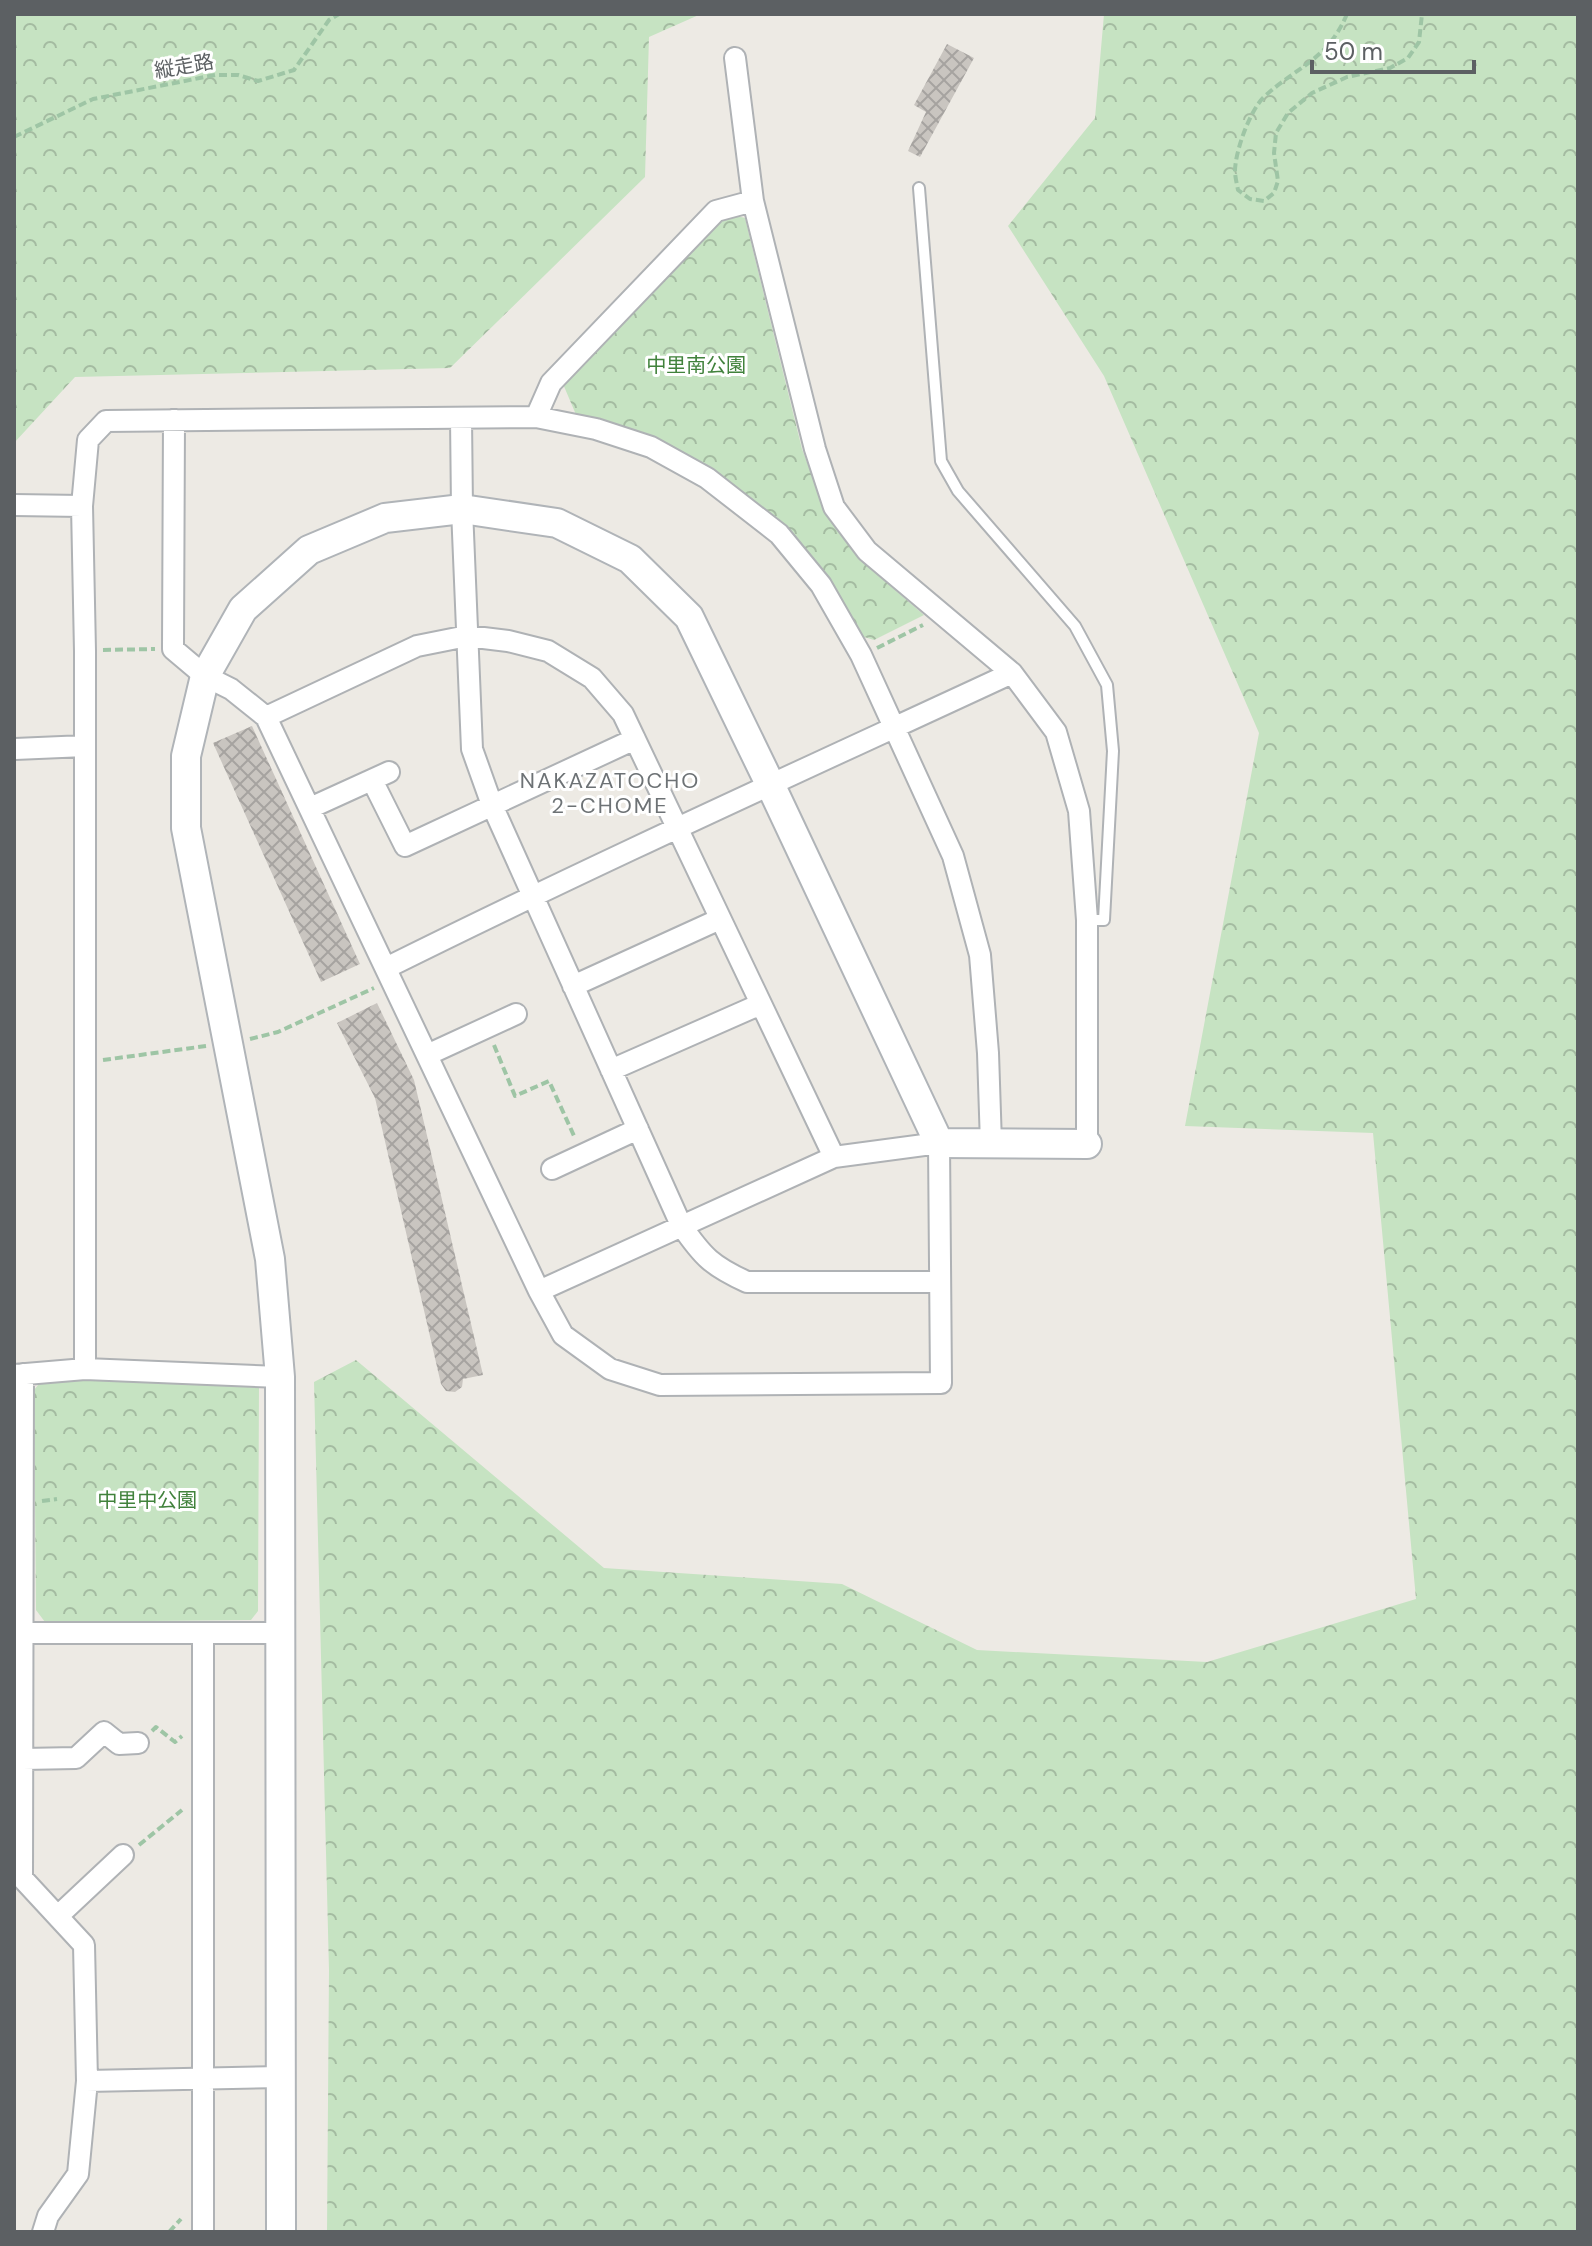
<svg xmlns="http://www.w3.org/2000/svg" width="1592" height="2246" font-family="'DM Sans','Noto Sans JP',sans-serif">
<defs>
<pattern id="forest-crowns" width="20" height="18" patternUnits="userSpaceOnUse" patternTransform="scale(2)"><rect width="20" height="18" fill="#c6e3c2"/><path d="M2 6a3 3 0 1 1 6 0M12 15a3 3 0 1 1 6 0" fill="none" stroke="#a4bba1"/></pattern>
<pattern id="building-cross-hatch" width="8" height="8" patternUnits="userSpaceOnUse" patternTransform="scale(2)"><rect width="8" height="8" fill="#c9c5c0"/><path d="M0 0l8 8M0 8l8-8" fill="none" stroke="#a6a3a0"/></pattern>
</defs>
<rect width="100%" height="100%" fill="#edeae4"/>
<path fill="url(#forest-crowns)" d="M 14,14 L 701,14 L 649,37 L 645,177 L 450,368 L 75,377 L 14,443 Z
M 1104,14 L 1578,14 L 1578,2232 L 327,2232 L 329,1970 L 314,1382 L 356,1360 L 604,1568 L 842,1584 L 977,1650 L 1207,1662 L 1416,1599 L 1373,1133 L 1185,1126 L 1259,733 L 1104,376 L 1008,226 L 1095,118 Z
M 730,214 L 745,218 L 802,449 L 825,510 L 858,558 L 924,615 L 874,640 L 861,636 L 827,577 L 785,525 L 711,467 L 651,437 L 594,418 L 577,417 L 563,384 L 718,221 Z
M 43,1379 L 259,1383 L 258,1611 L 251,1620 L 45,1622 L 36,1610 L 34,1390 Z"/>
<path fill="url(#building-cross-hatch)" d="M 947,44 L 974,58 L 920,157 L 908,151 L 926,112 L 914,105 Z
M 252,726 L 360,964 L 321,982 L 213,743 Z
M 377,1003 L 414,1080 L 483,1375 L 463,1379 L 462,1387 L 455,1392 L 446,1391 L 441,1384 L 375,1098 L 337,1023 Z"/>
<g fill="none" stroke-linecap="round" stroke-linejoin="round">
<g stroke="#afb2b5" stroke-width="14">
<path id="lane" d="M 919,188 L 941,461 L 958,491 L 1075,626 L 1107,685 L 1113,751 L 1104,920 L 1087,920"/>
</g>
<g stroke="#afb2b5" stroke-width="24">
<path id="street" d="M 735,58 L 753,201 L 815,449 L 834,507 L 867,551 L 1012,673 L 1056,732 L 1079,811 L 1087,920 L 1087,1144
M 536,417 L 551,383 L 716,211 L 753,201
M 461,418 L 462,509 L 472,749 L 492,805 L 681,1225 C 703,1257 712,1266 747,1282 L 940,1282
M 174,420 L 173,649 L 205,676 L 231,689 L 266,717 L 539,1291 L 563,1335 L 610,1369 L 660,1385 L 941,1383 L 939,1143 L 834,1157 L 539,1291
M 14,505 L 82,506
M 266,717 L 417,646 L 467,636 L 508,641 L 548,651 L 592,678 L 623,714 L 834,1157
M 15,749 L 85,746
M 372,780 L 405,846 L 635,739
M 310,808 L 389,772
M 386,968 C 593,865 803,770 1012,673
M 573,986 L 720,919
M 427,1055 L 516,1014
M 611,1070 L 761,1004
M 552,1169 L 638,1129
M 85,1369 L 85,651 L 82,506 L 88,440 L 106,421 L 536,417 L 596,429 L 651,447 L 707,478 L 779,534 L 821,585 L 861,655 L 953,856 L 980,955 L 988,1053 L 991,1144
M 23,1374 L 22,1878 L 84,1945 L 87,2081 L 78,2174 L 48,2216 L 43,2232
M 14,1375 L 85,1369 L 280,1377
M 14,1633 L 280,1633
M 203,1633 L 203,2232
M 23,1759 L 76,1758 L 104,1732 L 119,1744 L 138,1743
M 58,1916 L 123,1855
M 87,2081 L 282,2077"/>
</g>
<g stroke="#b0b4b8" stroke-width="32">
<path id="secondary" d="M 281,2232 L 280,1377 L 270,1259 L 186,828 L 186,756 L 205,676 L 243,609 L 309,550 L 385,518 L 462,509 L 557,523 L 630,559 L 689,617 L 770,784 L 939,1143 L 1087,1144"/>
</g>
<path stroke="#9ec5a5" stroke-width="4" stroke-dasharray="8 4" stroke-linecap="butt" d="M 1347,14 C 1327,61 1297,66 1264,97 C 1250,110 1235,152 1235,171 C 1235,177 1237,184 1238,190 L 1250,199 L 1264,201 L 1274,193 L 1278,181 L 1274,153 L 1276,133 L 1288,113 L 1312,93 L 1347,77 L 1390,68 L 1408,58 L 1419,42 L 1422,14
M 14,137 L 93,99 L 215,75 L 238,75 L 258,81 L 294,70 L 329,20 L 339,14
M 877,648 L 923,625
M 103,650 L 155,649
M 250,1039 L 278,1032 L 374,988
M 494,1045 L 515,1096 L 549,1081 L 575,1138
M 103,1060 L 206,1046
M 42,1501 L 57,1499
M 152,1731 L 156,1727 L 175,1742 L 182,1736
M 139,1845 L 182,1810
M 169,2232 L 181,2219"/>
<use href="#lane" stroke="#fff" stroke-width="10"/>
<use href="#street" stroke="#fff" stroke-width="20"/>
<use href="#secondary" stroke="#fff" stroke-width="28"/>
</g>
<g text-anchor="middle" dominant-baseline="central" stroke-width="6" stroke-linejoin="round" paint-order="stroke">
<g font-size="20" fill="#5c6063" stroke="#fff">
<text transform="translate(184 66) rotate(-10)">縦走路</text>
</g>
<g font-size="20" fill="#41823c" stroke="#fff">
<text x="696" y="365">中里南公園</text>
<text x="147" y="1500">中里中公園</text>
</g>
<g font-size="22" letter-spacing="2" fill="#6d7275" stroke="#fff">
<text x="610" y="780">NAKAZATOCHO<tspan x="610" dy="25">2-CHOME</tspan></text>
</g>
</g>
<rect width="1592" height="2246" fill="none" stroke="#5c6063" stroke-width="32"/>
<path d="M1312 60v12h162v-12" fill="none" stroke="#5c6063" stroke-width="4"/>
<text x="1324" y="60" font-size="24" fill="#5c6063" stroke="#ffffff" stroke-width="6" paint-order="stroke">50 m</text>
</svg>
